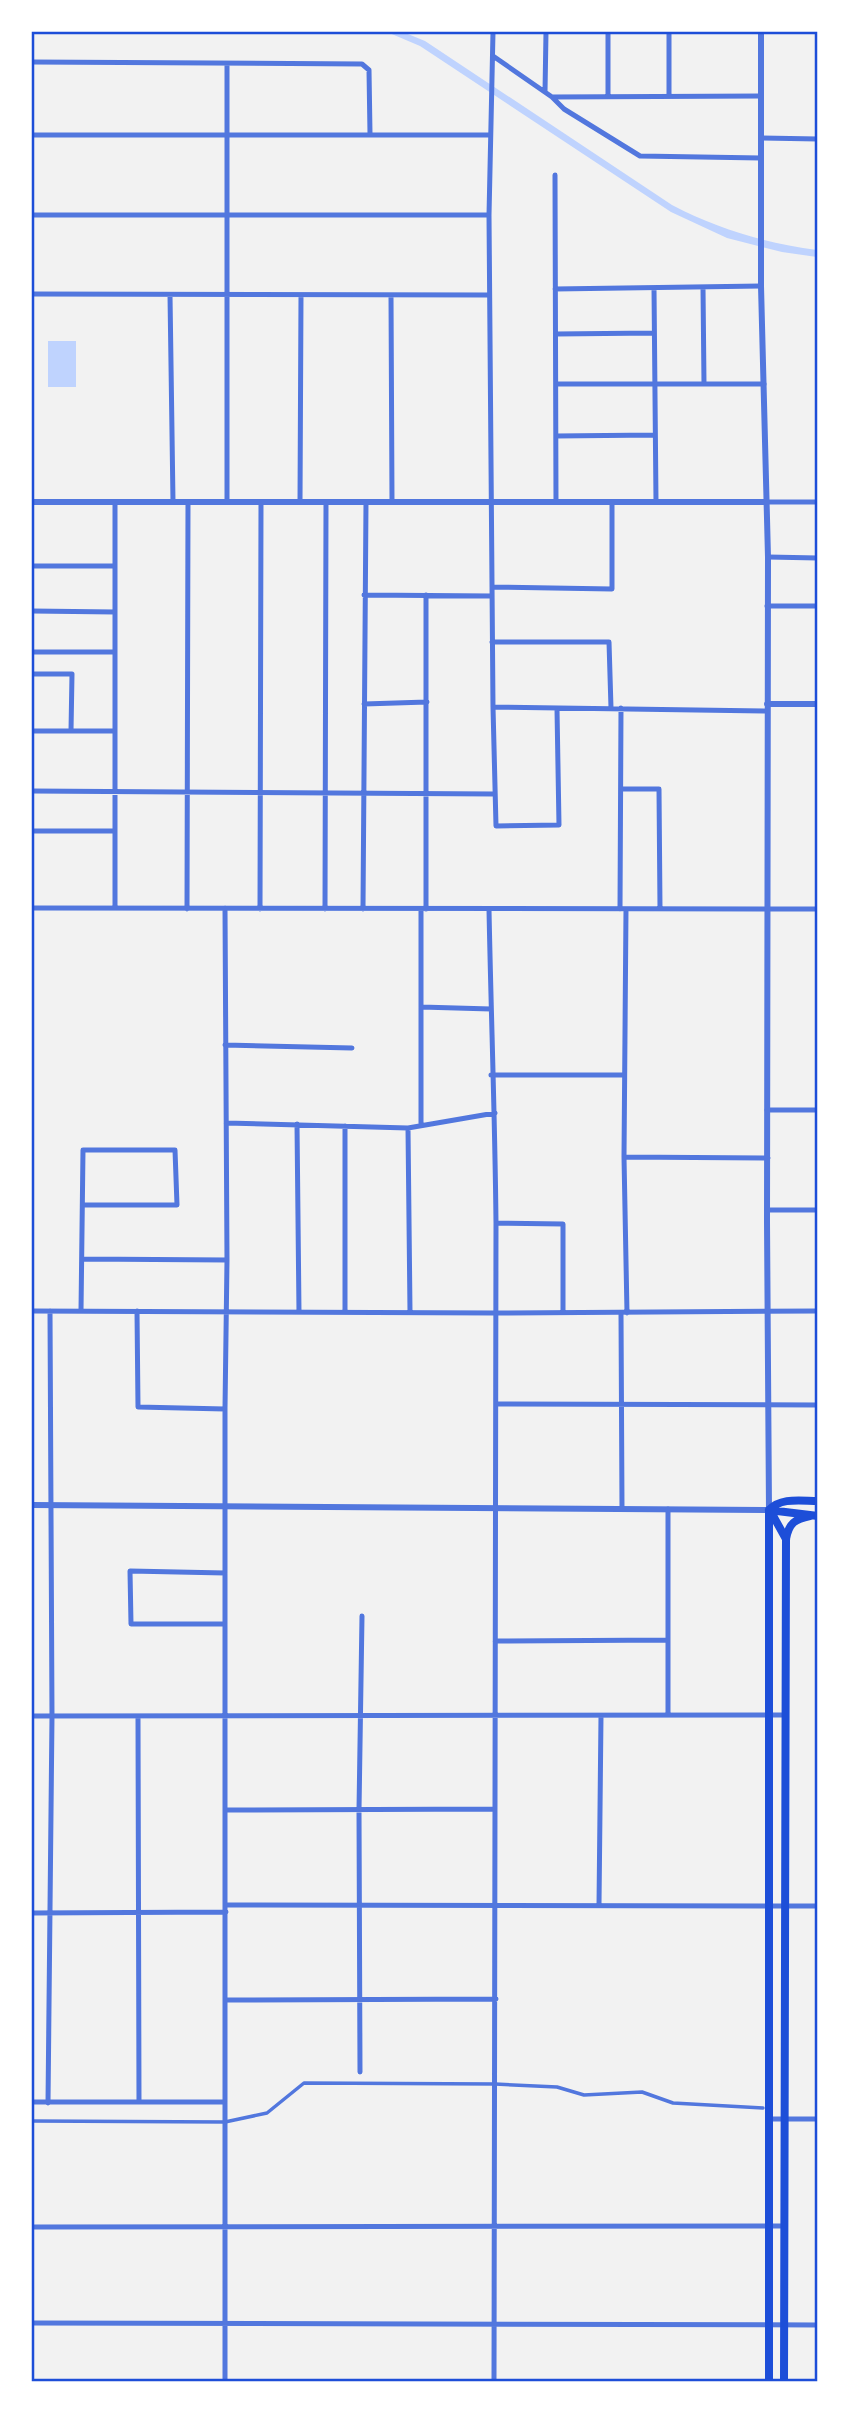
<svg xmlns="http://www.w3.org/2000/svg" width="849" height="2413" font-family="Ubuntu,sans-serif">
<rect width="100%" height="100%" fill="#f2f2f2"/>
<path fill="#bfd3fe" d="M 387,32 L 403,32 L 425,41 L 672,205 C 718,229 765,243 817,250 L 817,257 L 782,252 L 727,238 L 671,212 L 420,46 Z
M 48,341 L 76,341 L 76,387 L 48,387 Z"/>
<g fill="none" stroke-linecap="round" stroke-linejoin="round">
<path stroke="#5277de" stroke-width="3.5" d="M 32,2121 L 225,2122 L 267,2113 L 304,2083 L 495,2084 L 557,2087 L 584,2095 L 642,2092 L 673,2103 L 763,2108"/>
<path stroke="#5277de" stroke-width="5" d="M 493,32 L 489,215 L 493,707 L 496,826 L 559,825 L 557,709
M 608,32 L 608,96
M 493,56 L 552,97 L 564,109 L 640,156 L 761,158
M 32,62 L 362,64 L 369,70 L 370,134
M 227,64 L 227,502
M 545,92 L 546,32
M 669,96 L 669,32
M 552,97 L 761,96
M 32,135 L 490,135
M 761,138 L 818,139
M 555,175 L 556,502
M 32,215 L 489,215
M 703,287 L 704,384
M 654,288 L 656,502
M 555,289 L 761,286
M 32,294 L 489,295
M 170,295 L 173,502
M 391,295 L 392,502
M 556,334 L 654,333
M 556,384 L 764,384
M 556,436 L 655,435
M 300,502 L 301,295
M 767,502 L 818,502
M 768,557 L 818,558
M 32,566 L 115,566
M 492,587 L 612,589 L 612,502
M 364,595 L 492,596
M 767,606 L 818,606
M 32,611 L 115,612
M 492,642 L 609,642 L 611,708
M 32,652 L 115,652
M 32,674 L 72,674 L 71,731
M 364,704 L 427,702
M 493,707 L 767,711
M 32,731 L 115,731
M 621,789 L 659,789 L 660,909
M 32,791 L 494,794
M 32,831 L 115,831
M 32,908 L 818,909
M 115,908 L 115,502
M 225,908 L 227,1260 L 225,1409 L 225,2382
M 187,909 L 188,502
M 260,909 L 261,502
M 325,909 L 326,502
M 363,909 L 366,502
M 426,909 L 426,595
M 489,909 C 491,1014 495,1118 496,1223 L 494,2382
M 620,909 L 621,708
M 626,909 L 624,1157 L 627,1313
M 421,1007 L 491,1009
M 225,1045 L 352,1048
M 491,1075 L 624,1075
M 767,1110 L 818,1110
M 226,1123 L 408,1128 L 495,1113
M 297,1124 L 299,1312
M 421,1125 L 421,909
M 345,1126 L 345,1312
M 408,1128 L 410,1312
M 624,1157 L 768,1158
M 767,1210 L 818,1210
M 496,1223 L 563,1224 L 563,1311
M 82,1259 L 227,1260
M 32,1311 L 495,1313 L 818,1311
M 81,1311 L 83,1150 L 175,1150 L 177,1205 L 83,1205
M 137,1311 L 138,1407 L 225,1409
M 621,1313 L 622,1509
M 496,1404 L 818,1405
M 668,1509 L 668,1715
M 225,1624 L 131,1624 L 130,1571 L 225,1573
M 495,1641 L 668,1640
M 32,1716 L 786,1715
M 138,1716 L 139,2102
M 225,1810 L 495,1809
M 225,1905 L 818,1906
M 599,1905 L 601,1716
M 32,1913 L 226,1912
M 225,2000 L 496,1999
M 360,2072 L 359,1810 L 362,1616
M 32,2102 L 225,2102
M 48,2103 L 52,1716 L 50,1311
M 769,2119 L 818,2119
M 32,2227 L 784,2226
M 32,2323 L 818,2325"/>
<path stroke="#5277de" stroke-width="6" d="M 32,502 L 767,502
M 767,704 L 818,704
M 32,1505 L 769,1510 L 767,1222 L 768,557 L 761,286 L 761,32"/>
<path stroke="#1d4ed8" stroke-width="8" d="M 769,1510 C 781,1497 801,1501 818,1501
M 769,1510 L 818,1516
M 771,1512 L 786,1539
M 769,2382 L 769,1510
M 784,2382 L 786,1539 C 789,1523 795,1519 810,1516"/>
</g>
<rect width="849" height="2413" fill="none" stroke="#ffffff" stroke-width="66"/>
<rect x="33" y="33" width="783" height="2347" fill="none" stroke="#1d4ed8" stroke-width="2.5"/>
</svg>
